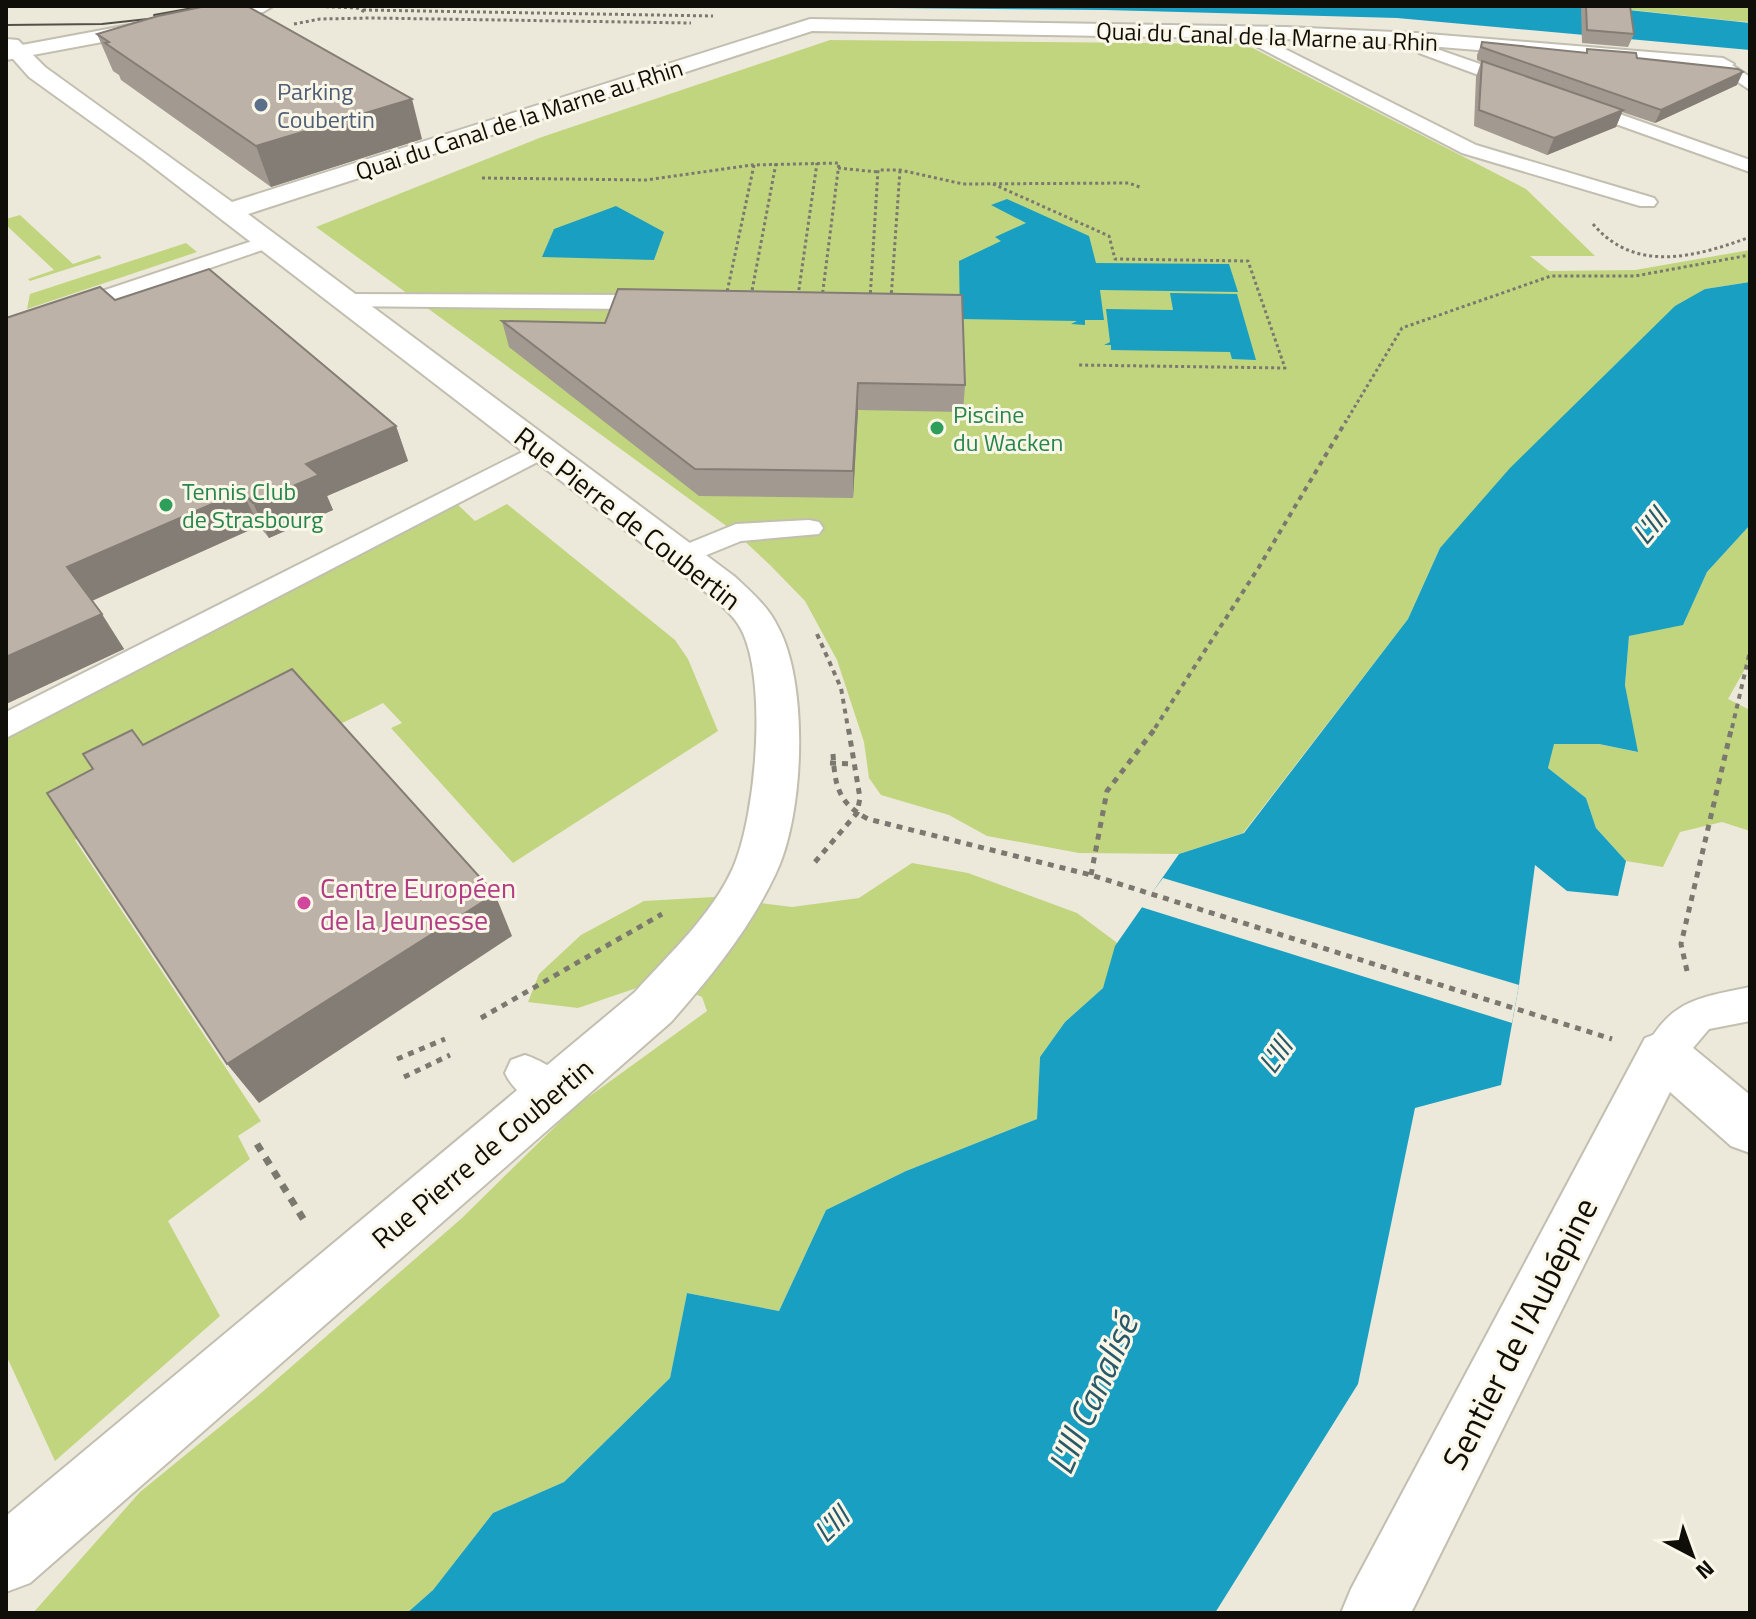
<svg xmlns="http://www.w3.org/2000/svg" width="1756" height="1619" font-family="'Titillium Web',sans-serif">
<rect width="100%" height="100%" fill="#ece9da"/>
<path fill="#c1d57f" d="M 1596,6 L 1750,6 L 1750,22 L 1734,21 Z
M 830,40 L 1245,44 L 1526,189 L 1595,256 L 1530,256 L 1549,271 L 1635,270 L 1750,250 L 1750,282 L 1705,289 L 1615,365 L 1440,548 L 1408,619 L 1243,833 L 1179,854 L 1079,853 L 987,836 L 949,815 L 881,795 L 869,778 L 864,742 L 837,660 L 805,601 L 771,566 L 736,533 L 316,227 L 542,137 Z
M 20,215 L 73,264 L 99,255 L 102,258 L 30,281 L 28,279 L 54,270 L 6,225 L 6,219 Z
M 186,243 L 197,252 L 27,309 L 30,294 Z
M 456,503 L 475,521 L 507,504 L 675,640 L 688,659 L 718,731 L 513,863 L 391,728 L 402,723 L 383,703 C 283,755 173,785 75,840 L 261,1121 L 238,1136 L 250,1159 L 168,1221 L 220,1316 L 55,1461 L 6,1355 L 6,734 Z
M 1750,525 L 1750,660 L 1728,699 L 1750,710 L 1750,831 L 1722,822 L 1680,832 L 1663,867 L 1626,861 L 1596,828 L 1586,798 L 1548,768 L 1553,744 L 1599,744 L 1637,752 L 1625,685 L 1629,636 L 1683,624 L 1707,572 Z
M 912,863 L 968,873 L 1077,913 L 1120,945 L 1103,988 L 1065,1022 L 1040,1057 L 1037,1119 L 906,1171 L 826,1210 L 779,1311 L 687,1293 L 670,1378 L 564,1482 L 493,1513 L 433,1590 L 407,1613 L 33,1613 L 140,1492 L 260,1394 L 462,1218 L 576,1106 L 707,1011 L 702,997 L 660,980 L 578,1008 L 528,1002 L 539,974 L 581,935 L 644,901 L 714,897 L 792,907 L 859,898 Z"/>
<path fill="#199fc2" d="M 685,6 L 1591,6 L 1750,23 L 1750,50 L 1397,18 L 1106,10 Z
M 1007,199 L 1089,236 L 1096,263 L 1229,264 L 1238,292 L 1100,290 L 1104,320 L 1085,320 L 1085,325 L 1071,324 L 1077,321 L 960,319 L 959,261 L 1001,241 L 995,237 L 1026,223 L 991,205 Z
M 616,206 L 664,232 L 654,260 L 542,257 L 554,229 Z
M 1750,282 L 1750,525 L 1707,572 L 1683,625 L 1629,636 L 1625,685 L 1638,752 L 1599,744 L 1554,744 L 1548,768 L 1586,798 L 1596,828 L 1626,861 L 1618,896 L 1567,891 L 1535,865 L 1519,985 L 1501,1085 L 1415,1108 L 1358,1384 L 1215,1613 L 407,1613 L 433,1590 L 493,1513 L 564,1482 L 670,1378 L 687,1293 L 779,1311 L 826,1210 L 906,1171 L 1037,1119 L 1040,1057 L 1065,1022 L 1103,988 L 1115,946 L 1179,854 L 1244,833 L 1408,619 L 1440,548 L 1510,468 L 1675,306 L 1705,289 Z
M 1170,293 L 1237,294 L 1256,360 L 1232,359 L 1230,352 L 1111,350 L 1111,345 L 1104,345 L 1110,342 L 1106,309 L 1173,310 Z"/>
<path fill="#ece9da" d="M 1163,878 L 1519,985 L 1512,1023 L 1141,907 Z"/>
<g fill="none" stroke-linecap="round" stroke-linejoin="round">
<g stroke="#c2beb0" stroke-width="4">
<path id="lane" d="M 1239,26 L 1476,145 L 1654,198 L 1657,202 L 1654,206 L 1640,206 L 1462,153 L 1233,34 L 1233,28 Z
M 1416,34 L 1422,36 L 1431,47 L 1526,80 L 1529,84 L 1526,88 L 1514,88 L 1419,53 L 1408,39 Z
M 1723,59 L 1750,77 L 1750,90 L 1717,68 L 1715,64 Z
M 1577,99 L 1750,160 L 1750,172 L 1571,108 L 1568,104 Z
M 267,236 L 277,242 L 274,246 L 6,338 L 6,323 Z
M 345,294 L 632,295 L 643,302 L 632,309 L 337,306 L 334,301 L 337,296 Z
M 542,442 L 551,445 L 555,450 L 551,455 L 6,738 L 6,712 Z
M 809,520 L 819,522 L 823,528 L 819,534 L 741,541 L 682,565 L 672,562 L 668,556 L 672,550 L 736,524 Z
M 1750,987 L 1750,1021 L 1709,1029 L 1677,1067 L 1663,1072 L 1649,1067 L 1643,1054 C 1668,1000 1698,998 1750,987 Z
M 525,1055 C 545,1062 564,1073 573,1093 L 567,1106 L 553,1112 C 533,1104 514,1093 505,1073 L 511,1060 Z"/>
</g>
<g stroke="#c2beb0" stroke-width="4">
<path id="street" d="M 810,19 L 1285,27 L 1416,33 L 1723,58 L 1734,64 L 1723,70 L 1416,45 L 1285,39 L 812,31 L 248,214 L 734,576 C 751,592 768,606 778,627 C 809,684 804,815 776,873 C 750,929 711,976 671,1022 L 30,1583 L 6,1592 L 6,1516 L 635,992 C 669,954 712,915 733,868 C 756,816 768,680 741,629 C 734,615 719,604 708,594 L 143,159 L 29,77 L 6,51 L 6,39 L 18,40 L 45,67 L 232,202 Z
M 1663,1031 L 1681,1038 L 1750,1095 L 1750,1153 L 1731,1146 L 1670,1092 L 1411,1613 L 1341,1613 L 1351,1589 L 1645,1038 Z"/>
</g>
<g stroke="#c2beb0" stroke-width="4">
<path id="secondary" d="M 231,6 L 273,6 L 263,12 L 6,60 L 6,48 Z"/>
</g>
<path stroke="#7b796f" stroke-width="3" stroke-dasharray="3 3" stroke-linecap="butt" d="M 308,6 L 357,8 L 365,12
M 363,10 L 713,16
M 294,24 L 320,19 L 372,18 L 691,23
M 838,168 L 878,172
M 482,178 L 646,180 L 752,165 L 839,163 L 822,298
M 993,184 L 1109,236 L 1115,259 L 1248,261 L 1285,368 L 1078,365
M 1593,224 C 1635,274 1696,257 1750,237
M 751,296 L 776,163
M 798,296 L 817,163
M 726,297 L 754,165
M 870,299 L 878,170 L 900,170 L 963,184 L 1129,183 L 1142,188
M 891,299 L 900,170
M 1345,423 L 1402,328 L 1551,276 L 1635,276 L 1750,255"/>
<path stroke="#7b796f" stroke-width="4" stroke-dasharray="5 5" stroke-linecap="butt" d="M 817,634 L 841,688 L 848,728
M 1155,728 L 1259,567 L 1346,421
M 1732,728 L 1750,651"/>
<path stroke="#7b796f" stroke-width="5" stroke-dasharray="6 6" stroke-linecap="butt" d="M 833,754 C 835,786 838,803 868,819 L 1091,875 L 1612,1039
M 830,763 L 853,764
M 815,862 L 857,813 L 860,798 L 848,726
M 1091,875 L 1107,791 L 1157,726
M 1687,971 L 1681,944 L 1732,726
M 481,1018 L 662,914
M 397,1059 L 445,1039
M 404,1077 L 450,1055"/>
<path stroke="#7b796f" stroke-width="7" stroke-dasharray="8 8" stroke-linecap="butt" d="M 257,1144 L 307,1225"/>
<use href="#lane" fill="#fff" fill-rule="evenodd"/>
<use href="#street" fill="#fff" fill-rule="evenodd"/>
<use href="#secondary" fill="#fff" fill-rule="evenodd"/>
<path stroke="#525048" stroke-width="2" d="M 154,15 L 204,6
M 6,25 L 102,24 L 166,17"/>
</g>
<path fill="#a29990" d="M 1581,6 L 1630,6 L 1634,34 L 1628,47 L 1582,43 Z
M 97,34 L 422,139 L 271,187 L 121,80 L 119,75 L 113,71 Z
M 1482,42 L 1586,53 L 1587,49 L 1637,58 L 1737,85 L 1655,123 L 1622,112 L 1616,127 L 1547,155 L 1474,126 L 1476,77 L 1481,62 L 1477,60 L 1477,55 Z
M 6,318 L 396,426 L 408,461 L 327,496 L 333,510 L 269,538 L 259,526 L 92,601 L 124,649 L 6,704 Z
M 502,321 L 965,385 L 963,412 L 858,410 L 853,498 L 699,496 L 509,347 Z"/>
<path fill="#847d75" d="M 1743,72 L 1737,85 L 1655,123 L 1661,110 Z
M 412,99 L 422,139 L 271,187 L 256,146 Z
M 1623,110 L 1616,127 L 1547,155 L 1554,138 Z
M 858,383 L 858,410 L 853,498 L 853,471 Z
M 396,426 L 408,461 L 327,496 L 333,510 L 269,538 L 253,503 L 306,464 Z
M 242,491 L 259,526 L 89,602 L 67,567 Z
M 102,614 L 124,649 L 6,704 L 6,657 Z
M 495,894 L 512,936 L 259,1103 L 227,1064 Z"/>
<path fill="#bcb2a7" stroke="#847d75" stroke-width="2" d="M 206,6 L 247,6 L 412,99 L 256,146 L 105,43 L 109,42 L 97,34 L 158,16 Z
M 1586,6 L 1630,6 L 1634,34 L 1587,30 Z
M 1482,42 L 1587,53 L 1587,49 L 1636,53 L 1637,58 L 1738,69 L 1743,72 L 1661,110 L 1481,47 Z
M 1482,61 L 1623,110 L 1554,138 L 1479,110 Z
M 209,269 L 396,426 L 306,464 L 319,475 L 253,503 L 242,491 L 67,567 L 102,614 L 6,657 L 6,318 L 100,287 L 115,300 Z
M 618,289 L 962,295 L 965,385 L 858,383 L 853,471 L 695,469 L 502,321 L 605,323 Z
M 292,669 L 495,894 L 227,1064 L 47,793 L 93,769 L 83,754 L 132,730 L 143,745 Z"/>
<circle fill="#5c6f8a" stroke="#faf6e8" stroke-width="3" cx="261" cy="105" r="8"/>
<g fill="#2e9e5b" stroke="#faf6e8" stroke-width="3">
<circle cx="937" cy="428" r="8"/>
<circle cx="166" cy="505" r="8"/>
</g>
<circle fill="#d1479c" stroke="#faf6e8" stroke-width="3" cx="304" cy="903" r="8"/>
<g text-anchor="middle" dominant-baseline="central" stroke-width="6" stroke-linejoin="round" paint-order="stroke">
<g font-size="24" fill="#0f0e09" stroke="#faf6e8">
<text transform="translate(1267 36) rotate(2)">Quai du Canal de la Marne au Rhin</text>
<text transform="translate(519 119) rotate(-18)">Quai du Canal de la Marne au Rhin</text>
</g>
<g font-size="24" fill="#4e5e75" stroke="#faf6e8" text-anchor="start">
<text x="277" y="91">Parking<tspan x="277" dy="28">Coubertin</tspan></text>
</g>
<g font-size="24" fill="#27864d" stroke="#faf6e8" text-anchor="start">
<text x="953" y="414">Piscine<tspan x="953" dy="28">du Wacken</tspan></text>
<text x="182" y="491">Tennis Club<tspan x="182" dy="28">de Strasbourg</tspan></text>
</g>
<g font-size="28" fill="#0f0e09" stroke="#faf6e8">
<text transform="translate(628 518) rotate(38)">Rue Pierre de Coubertin</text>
<text transform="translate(482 1153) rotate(-40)">Rue Pierre de Coubertin</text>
</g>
<g font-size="28" fill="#b23c85" stroke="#faf6e8" text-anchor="start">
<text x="320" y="887">Centre Européen<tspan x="320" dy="32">de la Jeunesse</tspan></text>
</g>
<g font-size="30" font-style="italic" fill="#285969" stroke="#faf6e8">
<text transform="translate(1649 526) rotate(-50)">L'Ill</text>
<text transform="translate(1275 1055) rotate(-55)">L'Ill</text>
<text transform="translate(831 1524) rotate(-44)">L'Ill</text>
</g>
<g font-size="34" fill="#0f0e09" stroke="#faf6e8">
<text transform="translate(1519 1333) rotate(-63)">Sentier de l'Aubépine</text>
</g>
<g font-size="36" font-style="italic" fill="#285969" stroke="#faf6e8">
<text transform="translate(1092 1394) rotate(-66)">L'Ill Canalisé</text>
</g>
</g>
<rect width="1756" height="1619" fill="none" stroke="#0f0e09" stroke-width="16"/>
<g transform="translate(1692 1555) rotate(139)" stroke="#faf6e8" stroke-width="6" paint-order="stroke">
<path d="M0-6L14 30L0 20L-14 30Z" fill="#0f0e09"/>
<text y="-12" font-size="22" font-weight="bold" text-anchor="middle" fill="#0f0e09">N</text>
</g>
</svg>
